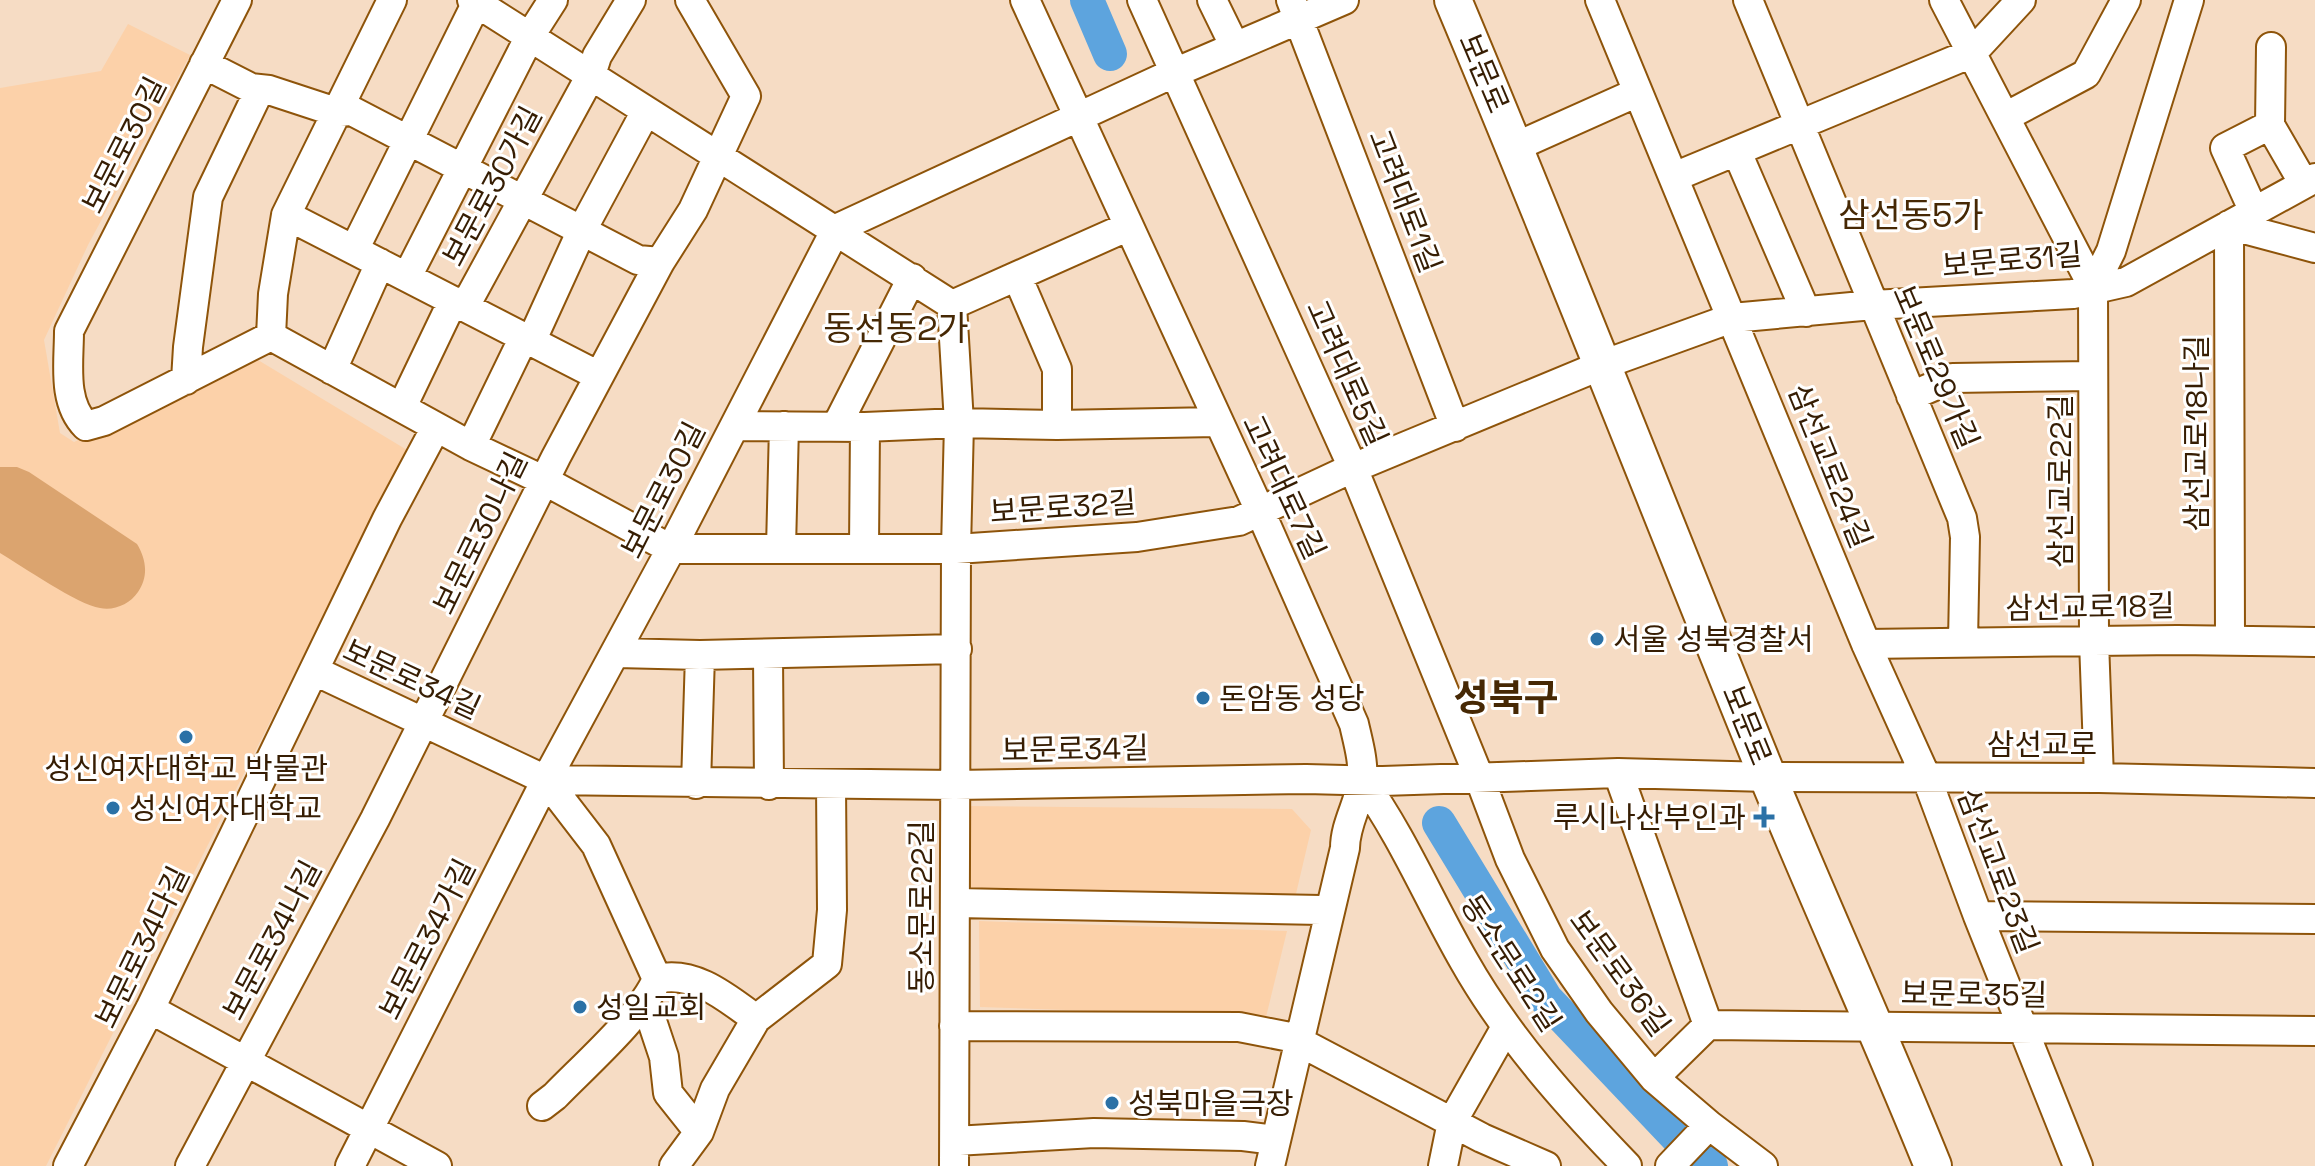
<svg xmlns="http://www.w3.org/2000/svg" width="2315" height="1166" font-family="'Space Grotesk','Noto Sans KR',sans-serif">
<rect width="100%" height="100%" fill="#f6dcc4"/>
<path fill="#fcd1a9" d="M 128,24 L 190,55 L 88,245 L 44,340 L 60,433 L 74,442 L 202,383 L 258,360 L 407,450 L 46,1166 L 0,1166 L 0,88 L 101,71 Z
M 963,806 L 1292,809 L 1311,830 L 1295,898 L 969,903 Z
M 979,921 L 1005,922 L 1287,931 L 1266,1017 L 980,1007 Z"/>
<path fill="#dba46f" d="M 0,467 L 17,467 L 29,472 L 137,544 C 146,559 149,576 138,592 C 130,604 114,611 100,608 C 78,605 22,566 0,553 Z"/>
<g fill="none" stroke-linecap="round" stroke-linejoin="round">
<path stroke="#5da4de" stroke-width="34" d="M 1087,0 L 1110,54
M 1439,823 L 1546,999 L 1677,1137 L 1711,1166"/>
<g stroke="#8e540a" stroke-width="32">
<path id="minor" d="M 237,0 L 69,331 C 69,363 62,402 86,426 L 104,421 L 271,336 L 471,446 L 545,481 L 671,549 L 956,549 L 1137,537 L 1239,521 L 1346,471 L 1602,365 L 1732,318 L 1873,305 L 2073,294 L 2126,282 L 2315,178
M 472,0 L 952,305
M 1025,0 L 1260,511 L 1354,724 C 1358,742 1364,762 1362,781 C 1359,804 1345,824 1345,848 L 1270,1166
M 1142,0 L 1353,468 L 1479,777 L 1510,859 L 1555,949 L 1599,1012 L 1654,1078 L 1709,1125 L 1763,1166
M 1212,0 L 1235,47
M 1291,0 L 1455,427
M 1600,0 L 1866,644 L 1927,779 L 1978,916 L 2078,1166
M 1748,0 L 1962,518 L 1965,537 L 1963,642
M 1944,0 L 2093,287
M 2271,47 L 2270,125 L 2304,184
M 204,64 L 251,88 L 269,90 L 336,112 L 352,111 L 638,260 L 660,262
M 2005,117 L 2086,74 L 2126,0
M 1515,147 L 1638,92
M 1737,152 L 1806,312
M 1674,177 L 1972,53 L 2021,0
M 2254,212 L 2225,148 L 2270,125
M 286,215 L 599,376
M 354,250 L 478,0
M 1017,276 L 1057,369 L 1057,425
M 407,277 L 530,36 L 553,0
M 952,305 L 959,423 L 956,549 L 954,1166
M 952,305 L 1127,227
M 271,336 L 273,294 L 286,215 L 392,0
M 332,370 L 380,263
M 186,380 L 188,347 L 208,197 L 260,89
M 1911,396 L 1953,378 L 2093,376
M 402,407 L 448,311 L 470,297 L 591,75 L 597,56 L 631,0
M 735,426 L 865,427 L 959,423 L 1057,425 L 1216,422
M 836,427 L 912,278
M 471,446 L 524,337 L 535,333 L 582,230 L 646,111
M 781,548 L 784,426
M 864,548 L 865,427
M 2230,640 L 2229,225 L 2315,248
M 1866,644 L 2177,640 L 2315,642
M 617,653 L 700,655 L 957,649
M 768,655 L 769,785
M 315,671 L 546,780 L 955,785 L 1306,779 L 1383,781 L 1618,773 L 1768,777 L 2099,778 L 2315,783
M 1618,773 L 1708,1025
M 2099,778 L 2094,641 L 2093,287 L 2111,251 L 2189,0
M 1362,780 C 1403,837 1429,900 1464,961 C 1507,1037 1567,1104 1627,1166
M 696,784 L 700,655
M 957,903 L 1321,910
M 1978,916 L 2315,919
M 657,979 C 695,970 727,998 756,1019
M 645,1000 L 664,1057 L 668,1093 L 699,1132
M 150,1009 L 437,1166
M 954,1026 L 1239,1027 L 1290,1037
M 1298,1041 L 1482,1138 L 1546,1166
M 1654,1078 L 1708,1025 L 2315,1031
M 542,1106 L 555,1096 C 584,1066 643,1014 657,979 L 596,845 L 546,780
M 955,1141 L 1094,1133 L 1243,1136 L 1267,1139
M 68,1166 L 150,1009 L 387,519 L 436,427
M 190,1166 L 375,819 L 556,457 L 660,262 L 693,210 L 746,96 L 690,0
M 350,1166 L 546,780 L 671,549 L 836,229 L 1167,76 L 1344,0
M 674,1166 L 699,1132 L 715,1089 L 756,1019 L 827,964 L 832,910 L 831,785
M 1443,1166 L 1452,1122 L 1506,1027
M 1670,1166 L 1709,1125"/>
</g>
<g stroke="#8e540a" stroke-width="40">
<path id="major" d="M 1453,0 C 1561,257 1662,517 1767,775 C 1821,906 1880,1035 1933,1166"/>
</g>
<use href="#minor" stroke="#fff" stroke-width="28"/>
<use href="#major" stroke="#fff" stroke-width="36"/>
</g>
<g fill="#2b71a6" stroke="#fff" stroke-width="3">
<circle cx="1597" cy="639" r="8"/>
<circle cx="1203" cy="698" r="8"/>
<circle cx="186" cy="737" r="8"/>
<circle cx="113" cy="808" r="8"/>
<path d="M1760 805h8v8h8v8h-8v8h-8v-8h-8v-8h8z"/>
<circle cx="580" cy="1007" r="8"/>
<circle cx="1112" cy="1103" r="8"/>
</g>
<g text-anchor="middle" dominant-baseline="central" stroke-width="6" stroke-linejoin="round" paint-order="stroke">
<g font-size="30" fill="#361d03" stroke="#fff">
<text transform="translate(1484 73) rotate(67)">보문로</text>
<text transform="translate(124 145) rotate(-63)">보문로30길</text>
<text transform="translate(492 186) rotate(-62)">보문로30가길</text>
<text transform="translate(1405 201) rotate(69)">고려대로1길</text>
<text transform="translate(2012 260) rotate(-5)">보문로31길</text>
<text transform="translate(1936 367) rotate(67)">보문로29가길</text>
<text transform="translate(1347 373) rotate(66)">고려대로5길</text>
<text transform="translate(2196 433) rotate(-90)">삼선교로18나길</text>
<text transform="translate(1830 466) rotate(68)">삼선교로24길</text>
<text transform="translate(2060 481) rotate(-90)">삼선교로22길</text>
<text transform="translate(1284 487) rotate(65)">고려대로7길</text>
<text transform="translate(663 490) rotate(-63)">보문로30길</text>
<text transform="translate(1063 507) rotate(-4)">보문로32길</text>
<text transform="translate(480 533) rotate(-64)">보문로30나길</text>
<text transform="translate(2090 607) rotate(-1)">삼선교로18길</text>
<text transform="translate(412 679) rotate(25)">보문로34길</text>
<text transform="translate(1747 725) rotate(68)">보문로</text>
<text x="2042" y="744">삼선교로</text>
<text transform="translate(1075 749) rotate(-1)">보문로34길</text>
<text transform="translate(1998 871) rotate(69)">삼선교로23길</text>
<text transform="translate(921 907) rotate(-90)">동소문로22길</text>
<text transform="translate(427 939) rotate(-63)">보문로34가길</text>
<text transform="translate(272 940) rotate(-62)">보문로34나길</text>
<text transform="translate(142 947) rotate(-64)">보문로34다길</text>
<text transform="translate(1511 963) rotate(57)">동소문로2길</text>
<text transform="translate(1620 973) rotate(54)">보문로36길</text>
<text transform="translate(1974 994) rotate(1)">보문로35길</text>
</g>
<g font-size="30" fill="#361d03" stroke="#fff" text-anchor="start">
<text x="1613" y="639">서울 성북경찰서</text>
<text x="1219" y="698">돈암동 성당</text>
<text x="186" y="768" text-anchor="middle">성신여자대학교 박물관</text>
<text x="129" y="808">성신여자대학교</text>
<text x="1746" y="817" text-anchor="end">루시나산부인과</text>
<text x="596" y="1007">성일교회</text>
<text x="1128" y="1103">성북마을극장</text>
</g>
<g font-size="34" fill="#462804" stroke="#fff">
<text x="1911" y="215">삼선동5가</text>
<text x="896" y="328">동선동2가</text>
</g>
<g font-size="38" font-weight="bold" fill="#462804" stroke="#fff">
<text x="1506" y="698">성북구</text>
</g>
</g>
</svg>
